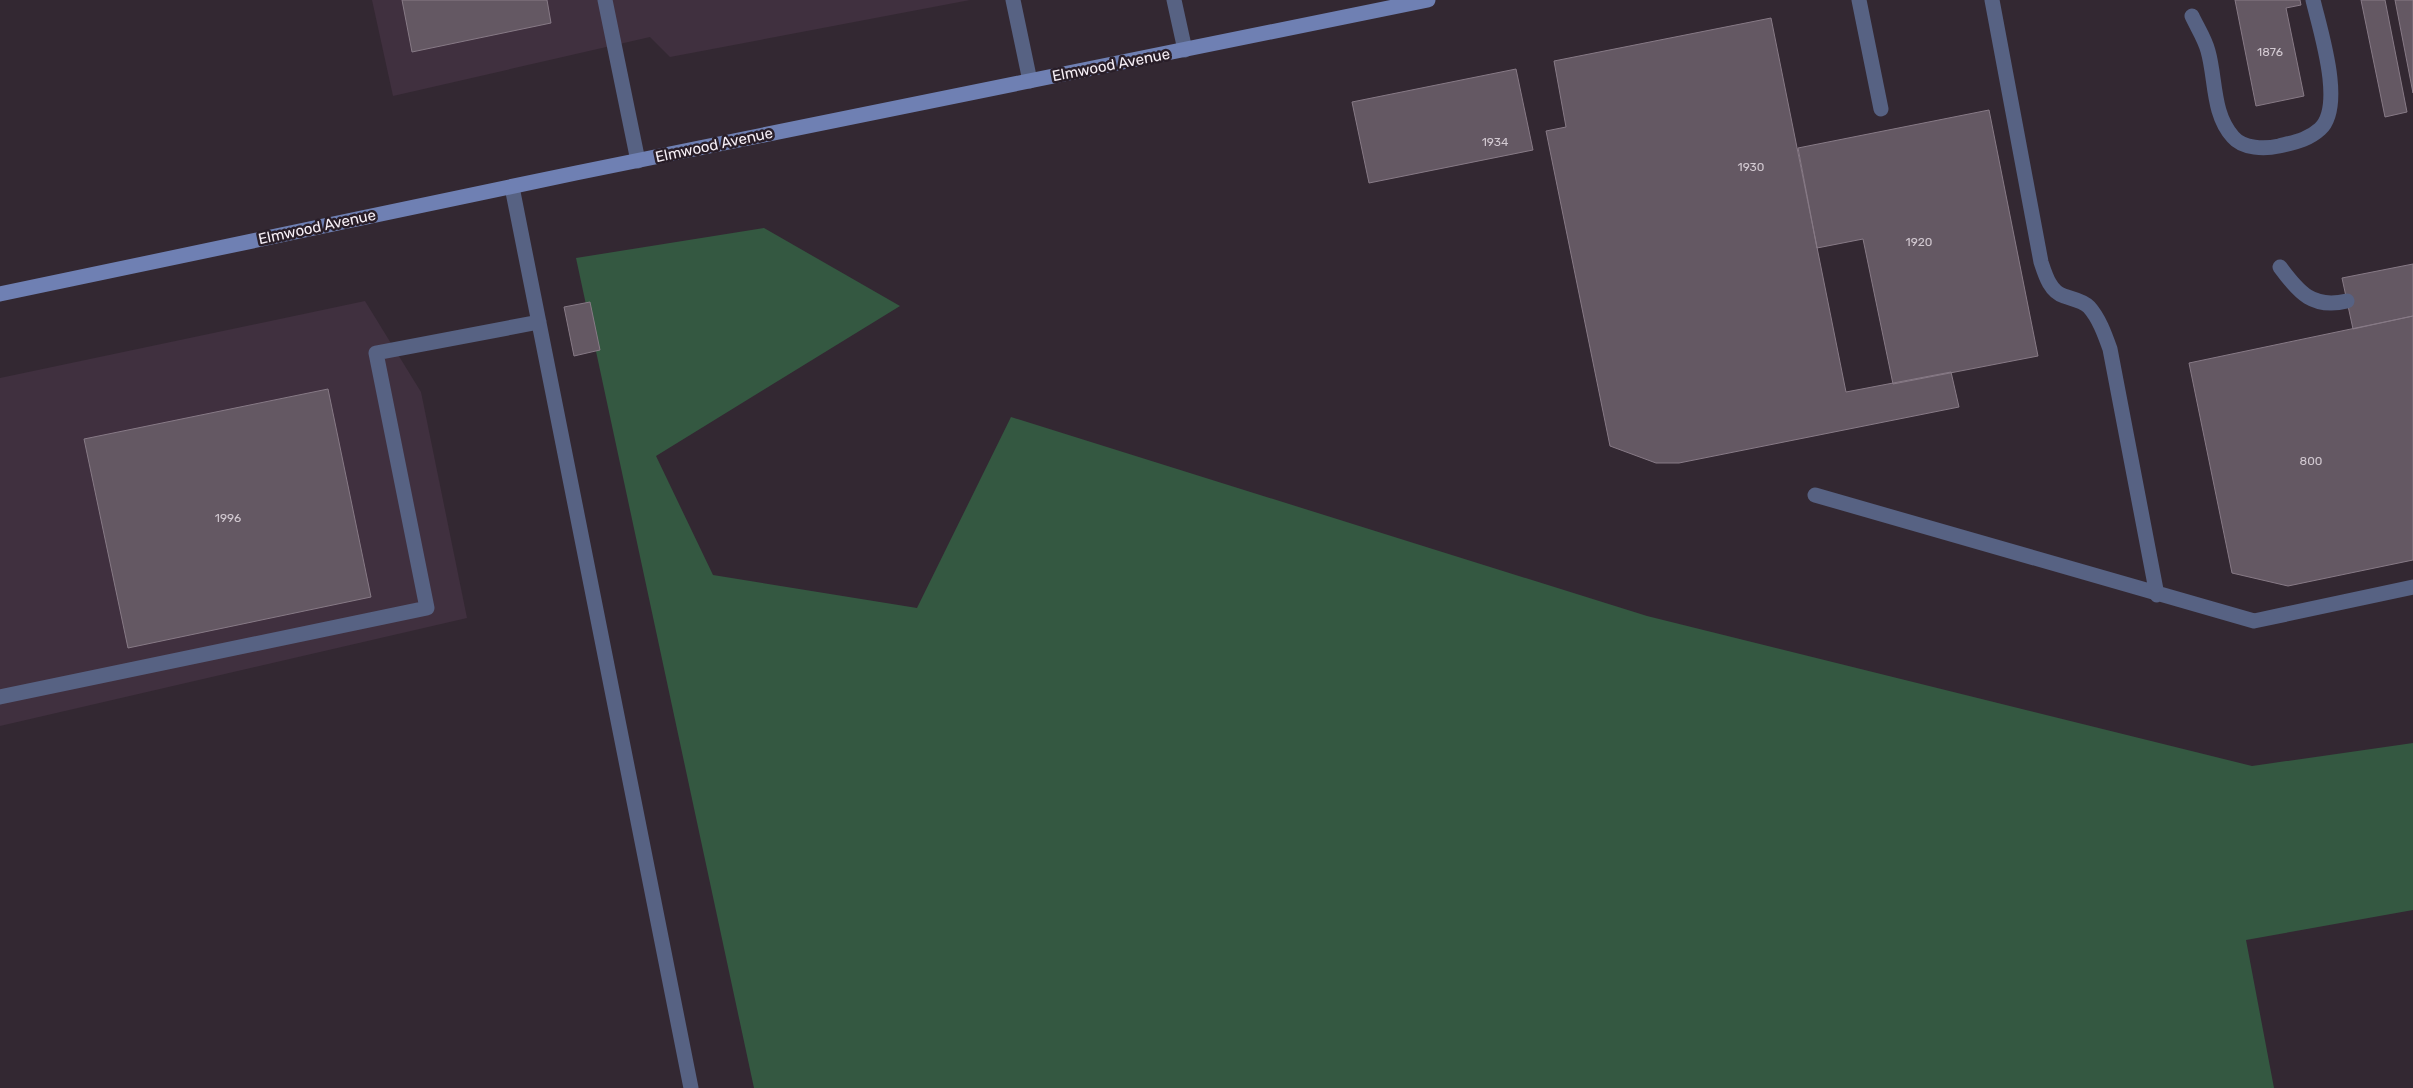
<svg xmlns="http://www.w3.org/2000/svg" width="2413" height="1088" font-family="Rubik,sans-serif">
<rect width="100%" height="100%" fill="#332832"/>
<path fill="#40303f" d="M 372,0 L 970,0 L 670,57 L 650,37 L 393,96 Z
M 365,301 L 421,392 L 467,618 L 0,726 L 0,378 Z"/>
<path fill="#345841" d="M 764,228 L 900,306 L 656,456 L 713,575 L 917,608 L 1011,417 L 1647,616 L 2252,766 L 2413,743 L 2413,910 L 2246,940 L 2274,1088 L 754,1088 L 576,258 Z"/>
<path fill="#645863" stroke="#877a86" d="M 402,0 L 547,0 L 551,23 L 412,52 Z
M 2235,0 L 2300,0 L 2301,5 L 2286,8 L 2304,96 L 2256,106 Z
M 2361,0 L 2385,0 L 2407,112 L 2385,117 Z
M 2395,0 L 2413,0 L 2413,93 Z
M 1771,18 L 1846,392 L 1951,372 L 1959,407 L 1679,463 L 1656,463 L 1610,446 L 1546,131 L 1566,127 L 1554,61 Z
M 1516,69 L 1533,150 L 1369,183 L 1352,102 Z
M 1989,110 L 2038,356 L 1893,384 L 1863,239 L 1817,248 L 1798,148 Z
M 2413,264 L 2413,316 L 2353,329 L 2342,278 Z
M 590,302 L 600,350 L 574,356 L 564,307 Z
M 2413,316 L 2413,560 L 2288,586 L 2232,573 L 2189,363 Z
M 328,389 L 371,597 L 128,648 L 84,439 Z"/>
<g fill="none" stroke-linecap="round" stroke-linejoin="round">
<path stroke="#576283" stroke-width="15" d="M 605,0 L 638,161
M 1013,0 L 1030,81
M 1174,0 L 1185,50
M 1859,0 L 1881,109
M 1992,0 L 2041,262 C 2045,274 2050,292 2064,296 C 2072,299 2082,300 2089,307 C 2099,318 2105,335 2110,349 L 2157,595
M 2192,16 C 2197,27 2205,39 2208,51 C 2216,79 2212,114 2233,137 C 2243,149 2265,149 2279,146 C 2295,142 2308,140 2320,129 C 2345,106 2320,30 2313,0
M 512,187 L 691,1088
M 2280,267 C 2299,293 2313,309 2347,301
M 1815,495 L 2254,621 L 2413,587
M 0,697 L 427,608 L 376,353 L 539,322"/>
<path stroke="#6f80b3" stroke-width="15" d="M 0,294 L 576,173 L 1428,0"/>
</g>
<g text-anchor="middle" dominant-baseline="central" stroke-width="5" stroke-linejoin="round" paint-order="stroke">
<g font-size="12" fill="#d2c9d1">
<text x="2270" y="52">1876</text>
<text x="1495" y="142">1934</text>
<text x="1751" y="167">1930</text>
<text x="1919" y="242">1920</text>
<text x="2311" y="461">800</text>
<text x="228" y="518">1996</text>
</g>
<g font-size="15" fill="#f6eff6" stroke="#291e28">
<text transform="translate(1111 65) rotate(-11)">Elmwood Avenue</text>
<text transform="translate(714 145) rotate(-12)">Elmwood Avenue</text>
<text transform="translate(317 227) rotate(-12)">Elmwood Avenue</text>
</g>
</g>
</svg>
